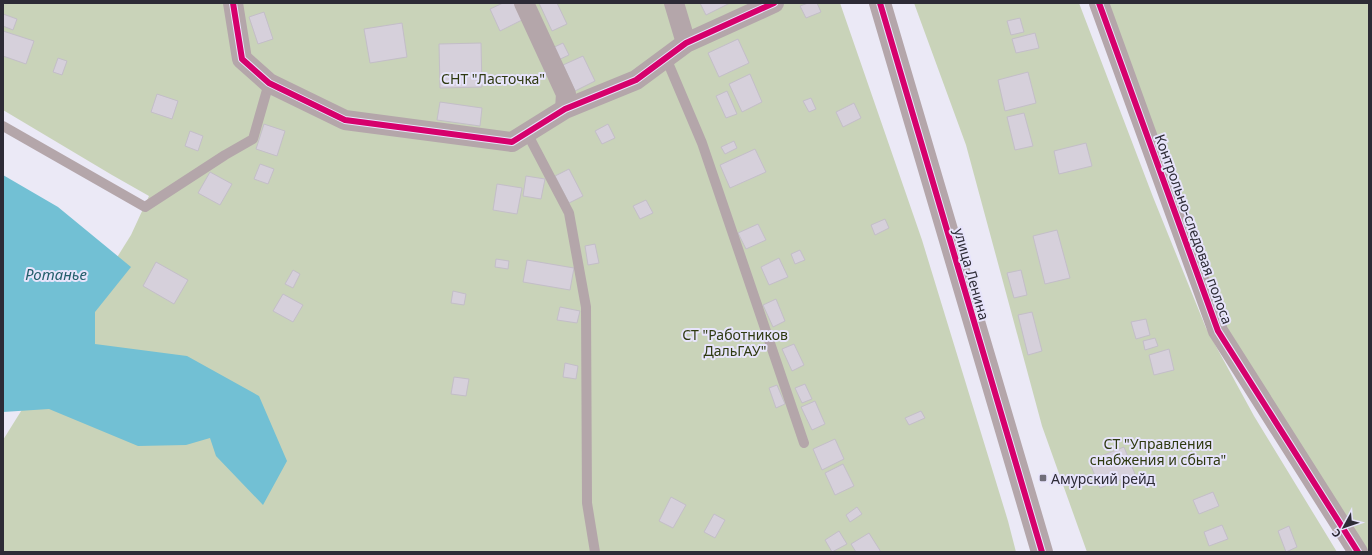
<svg xmlns="http://www.w3.org/2000/svg" width="1372" height="555" font-family="'Noto Sans',sans-serif">
<rect width="100%" height="100%" fill="#ebe9f6"/>
<path fill="#c9d3b9" d="M 3,3 L 840,3 L 922,240 L 1008,521 L 1016,552 L 3,552 L 3,440 L 131,235 L 149,196 L 112,175 L 3,110 Z
M 914,3 L 1079,3 L 1153,197 L 1206,328 L 1254,416 L 1337,552 L 1087,552 L 1042,426 L 966,145 Z
M 1101,3 L 1369,3 L 1369,552 L 1356,552 L 1242,376 Z"/>
<path fill="#72c0d4" d="M 3,175 L 58,207 L 131,267 L 95,312 L 95,344 L 187,356 L 259,396 L 287,461 L 263,505 L 216,456 L 210,438 L 186,445 L 138,446 L 49,409 L 3,412 Z"/>
<path fill="#d6d0db" stroke="#c3bec7" d="M 503,3 L 514,3 L 522,20 L 500,31 L 490,9 Z
M 539,3 L 557,3 L 567,24 L 552,31 Z
M 700,3 L 730,3 L 706,15 Z
M 808,3 L 817,3 L 821,12 L 806,18 L 800,6 Z
M 264,12 L 273,39 L 258,44 L 249,17 Z
M 3,14 L 17,19 L 13,30 L 3,26 Z
M 1020,18 L 1024,32 L 1011,35 L 1007,21 Z
M 402,23 L 407,57 L 370,63 L 364,29 Z
M 3,31 L 34,41 L 26,64 L 3,56 Z
M 1035,33 L 1039,48 L 1016,53 L 1012,39 Z
M 738,39 L 749,63 L 719,77 L 708,53 Z
M 481,43 L 482,87 L 440,88 L 439,44 Z
M 563,43 L 569,55 L 556,61 L 550,49 Z
M 583,56 L 595,81 L 575,91 L 563,65 Z
M 58,58 L 67,61 L 62,75 L 53,72 Z
M 1028,72 L 1036,103 L 1005,111 L 998,80 Z
M 750,74 L 762,102 L 742,112 L 729,84 Z
M 727,91 L 737,114 L 726,118 L 716,96 Z
M 157,94 L 178,101 L 172,119 L 151,112 Z
M 811,98 L 816,109 L 809,112 L 803,101 Z
M 440,102 L 482,108 L 480,126 L 437,120 Z
M 854,103 L 861,118 L 843,127 L 836,112 Z
M 1024,113 L 1033,146 L 1015,150 L 1007,117 Z
M 264,124 L 285,131 L 277,156 L 256,149 Z
M 608,124 L 615,138 L 602,144 L 595,131 Z
M 190,131 L 203,136 L 198,151 L 185,146 Z
M 734,141 L 737,148 L 725,154 L 721,147 Z
M 1086,143 L 1092,166 L 1059,174 L 1054,151 Z
M 755,149 L 766,172 L 730,188 L 720,165 Z
M 260,164 L 274,169 L 268,184 L 254,179 Z
M 569,169 L 583,196 L 569,203 L 555,176 Z
M 210,172 L 232,184 L 220,205 L 198,193 Z
M 526,176 L 545,179 L 541,199 L 523,196 Z
M 497,184 L 522,188 L 517,214 L 493,210 Z
M 646,200 L 653,213 L 640,219 L 633,206 Z
M 885,219 L 889,228 L 875,235 L 871,225 Z
M 758,224 L 766,240 L 746,249 L 738,233 Z
M 1057,230 L 1070,278 L 1045,284 L 1033,236 Z
M 595,244 L 599,263 L 588,265 L 585,246 Z
M 800,250 L 805,260 L 795,264 L 791,254 Z
M 779,258 L 788,277 L 769,285 L 761,267 Z
M 496,259 L 509,261 L 508,269 L 495,267 Z
M 527,260 L 574,268 L 570,290 L 523,282 Z
M 156,262 L 188,280 L 174,304 L 143,286 Z
M 293,270 L 300,274 L 293,288 L 285,284 Z
M 1021,270 L 1027,295 L 1014,298 L 1007,273 Z
M 453,291 L 466,294 L 464,305 L 451,303 Z
M 283,294 L 303,305 L 293,322 L 273,311 Z
M 776,299 L 785,321 L 773,327 L 763,305 Z
M 560,307 L 580,311 L 577,323 L 557,320 Z
M 1032,312 L 1042,351 L 1028,355 L 1018,315 Z
M 1146,319 L 1150,335 L 1136,339 L 1131,322 Z
M 1155,338 L 1158,346 L 1145,350 L 1143,341 Z
M 794,344 L 804,365 L 792,371 L 782,349 Z
M 1169,349 L 1174,370 L 1154,375 L 1149,355 Z
M 565,363 L 578,366 L 576,379 L 563,377 Z
M 454,377 L 469,379 L 466,396 L 451,394 Z
M 805,384 L 812,399 L 802,403 L 795,388 Z
M 777,385 L 785,404 L 776,408 L 769,388 Z
M 815,401 L 825,424 L 812,430 L 801,407 Z
M 921,411 L 925,418 L 909,425 L 905,418 Z
M 835,439 L 844,459 L 822,470 L 813,449 Z
M 1124,447 L 1135,474 L 1100,488 L 1089,461 Z
M 843,464 L 854,486 L 835,495 L 825,473 Z
M 1213,492 L 1219,506 L 1199,514 L 1193,500 Z
M 671,497 L 686,505 L 673,528 L 659,521 Z
M 857,507 L 862,514 L 850,522 L 846,515 Z
M 714,514 L 725,520 L 715,538 L 704,532 Z
M 1222,525 L 1228,539 L 1209,546 L 1204,532 Z
M 1289,526 L 1297,547 L 1286,552 L 1278,531 Z
M 839,531 L 847,544 L 832,552 L 825,540 Z
M 869,533 L 881,552 L 856,552 L 851,544 Z"/>
<g fill="none" stroke-linecap="round" stroke-linejoin="round">
<path stroke="#b4a6aa" stroke-width="10" d="M 666,58 L 702,143 L 804,443
M 3,126 L 145,207 L 225,155 L 253,139 L 269,83
M 527,133 L 569,213 L 586,307 L 587,503 L 595,552"/>
<path stroke="#b4a6aa" stroke-width="20" d="M 233,3 L 242,59 L 269,83 L 345,120 L 512,142 L 565,109 L 636,80 L 686,43 L 774,3
M 524,3 L 566,94 L 565,109
M 674,3 L 686,43
M 1099,3 L 1218,331 L 1358,552"/>
<path stroke="#b4a6aa" stroke-width="22" d="M 880,3 L 1042,552"/>
<g stroke="#e7e4fb" stroke-width="8">
<path id="cycleway" d="M 233,3 L 242,59 L 269,83 L 345,120 L 512,142 L 565,109 L 636,80 L 686,43 L 774,3
M 880,3 L 1042,552
M 1099,3 L 1218,331 L 1358,552"/>
</g>
<use href="#cycleway" stroke="#d6006c" stroke-width="6"/>
</g>
<rect fill="#706e79" stroke="#e7e4fb" stroke-width="1.5" x="1039" y="474" width="8" height="8" rx="2"/>
<g text-anchor="middle" dominant-baseline="central" stroke-width="4" stroke-linejoin="round" paint-order="stroke">
<g font-size="14" fill="#2f3a11" stroke="#e7e4fb">
<text x="493" y="78">СНТ "Ласточка"</text>
<text x="735" y="334">СТ "Работников<tspan x="735" dy="16">ДальГАУ"</tspan></text>
<text x="1158" y="443">СТ "Управления<tspan x="1158" dy="16">снабжения и сбыта"</tspan></text>
</g>
<g font-size="14" fill="#2d2b36" stroke="#e7e4fb">
<text transform="translate(1194 229) rotate(70)">Контрольно-следовая полоса</text>
<text transform="translate(972 274) rotate(74)">улица Ленина</text>
</g>
<g font-size="14" fill="#2d2b36" stroke="#e7e4fb" text-anchor="start">
<text x="1051" y="478">Амурский рейд</text>
</g>
<g font-size="15" font-style="italic" fill="#235e6b" stroke="#e7e4fb">
<text x="56" y="274">Ротанье</text>
</g>
</g>
<rect width="1372" height="555" fill="none" stroke="#2d2b36" stroke-width="8"/>
<g transform="translate(1344 527) rotate(230)" stroke="#e7e4fb" stroke-width="3" paint-order="stroke">
<path d="M0-3L7 15L0 10L-7 15Z" fill="#2d2b36"/>
<text y="-6" font-size="11" font-weight="bold" text-anchor="middle" fill="#2d2b36">С</text>
</g>
</svg>
